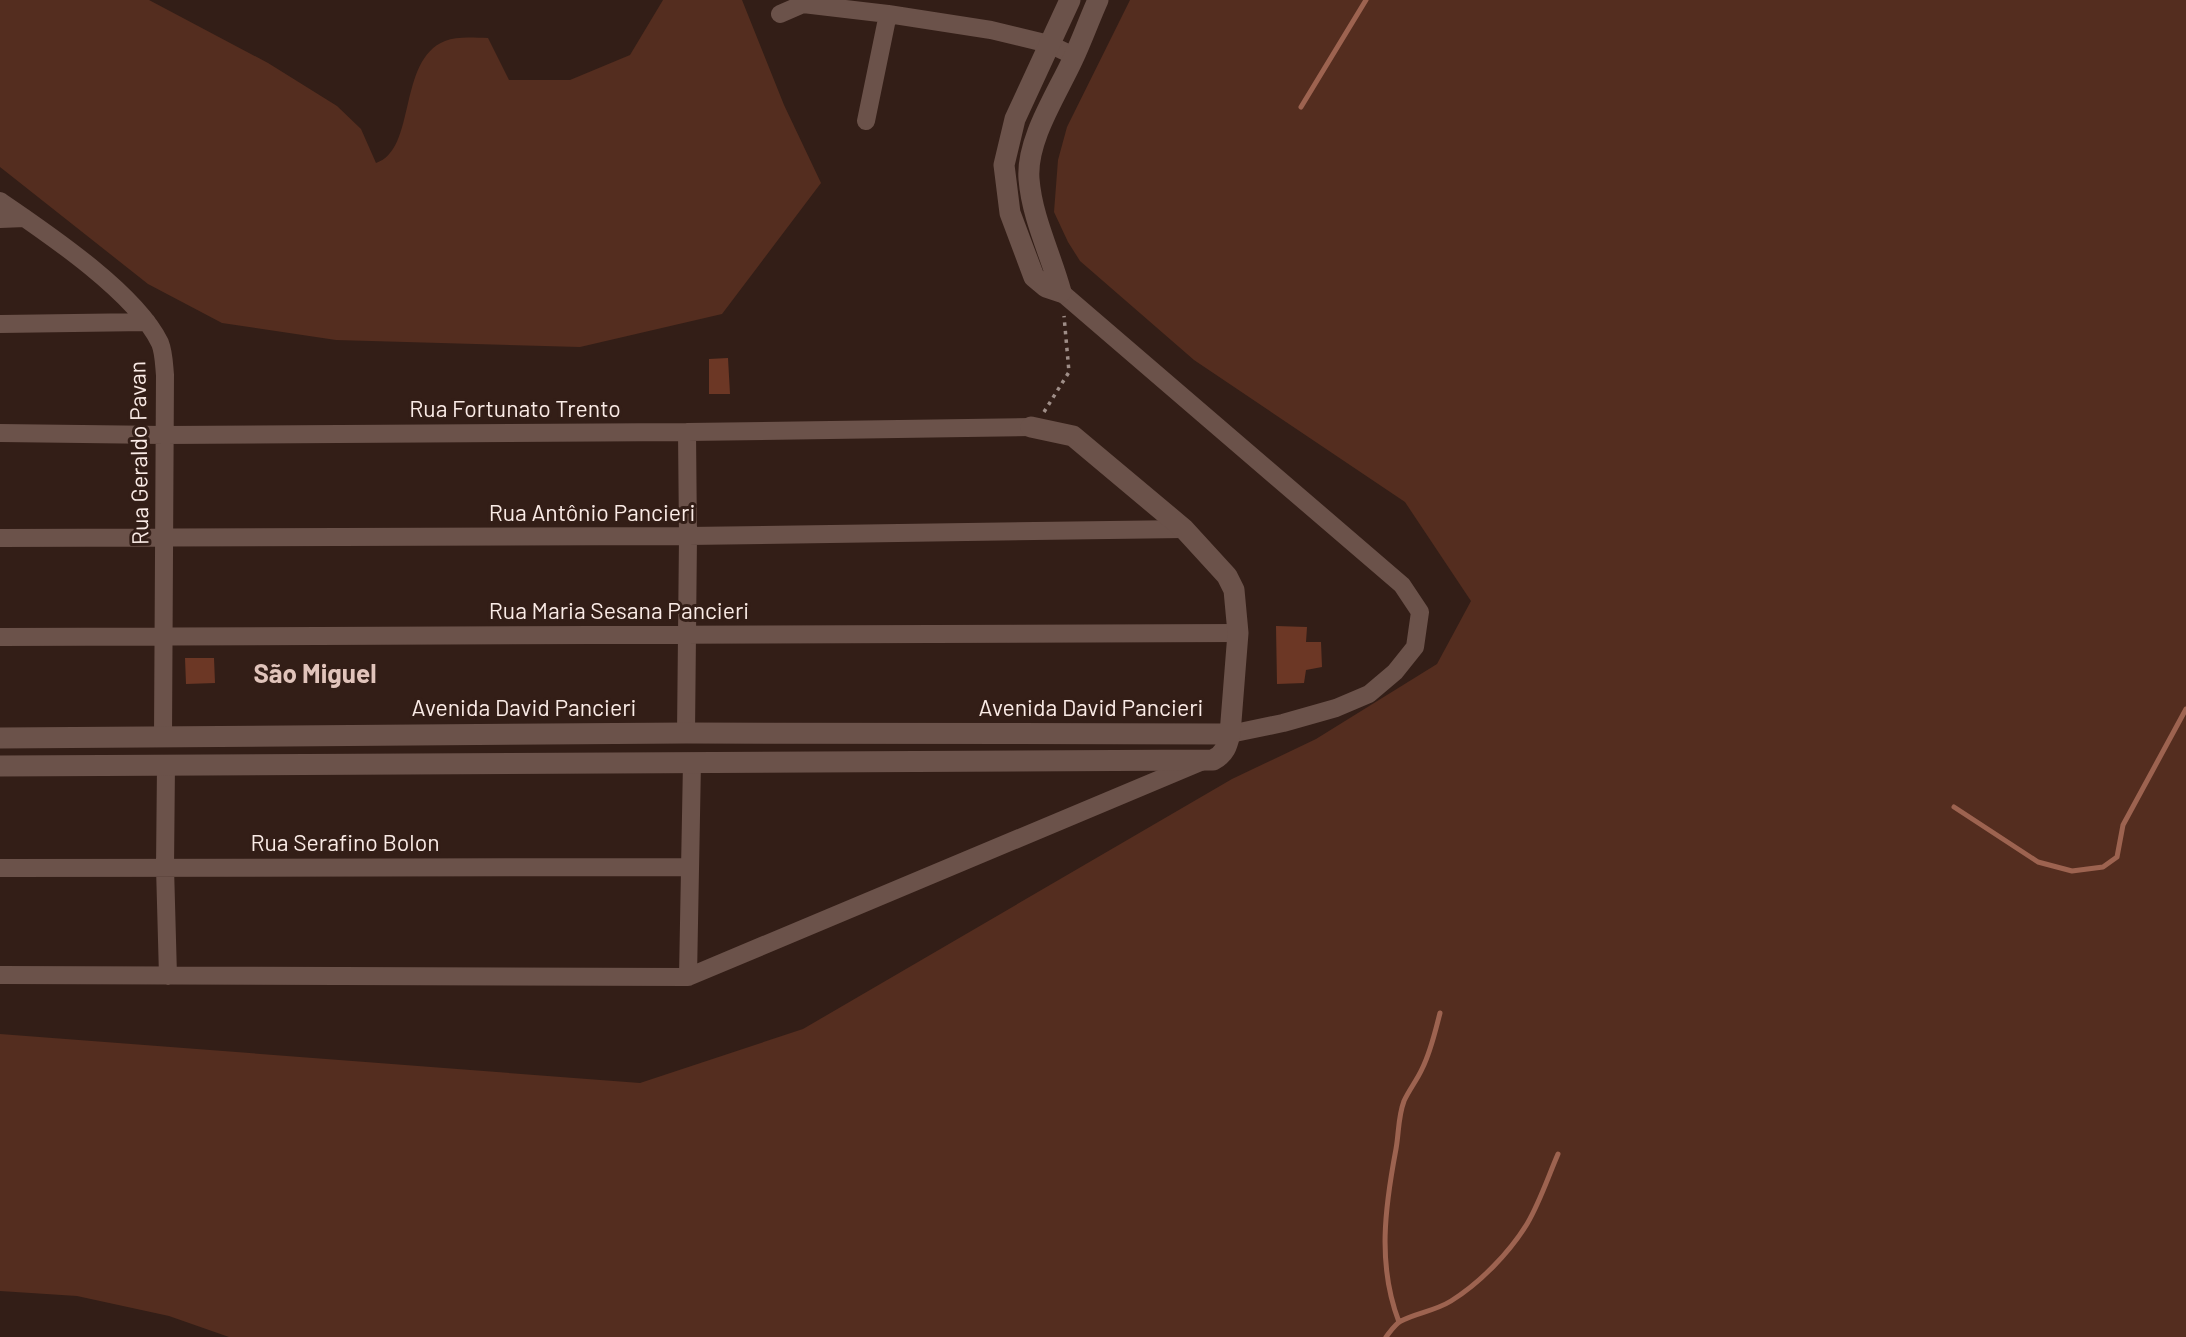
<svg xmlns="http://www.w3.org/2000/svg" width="2186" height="1337" font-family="Barlow,sans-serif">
<rect width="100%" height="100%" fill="#331e17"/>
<path fill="#542d1f" d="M 0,0 L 149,0 L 268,63 L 337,106 L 361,129 L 376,163 C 417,150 397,60 445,41 C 457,36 474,38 488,38 L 509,80 L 570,80 L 630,55 L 663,0 L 742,0 L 784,105 L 821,183 L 722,314 L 580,347 L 336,340 L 222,323 L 148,284 L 0,167 Z
M 1130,0 L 2186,0 L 2186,1337 L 229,1337 L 169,1316 L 77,1296 L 0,1291 L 0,1034 L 640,1083 L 803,1029 L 1232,779 L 1316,739 L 1437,664 L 1471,601 L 1405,502 L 1194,360 L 1080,261 L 1068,242 L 1054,212 L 1058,160 L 1067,127 Z"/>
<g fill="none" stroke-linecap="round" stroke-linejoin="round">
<path stroke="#9d6350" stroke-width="5" d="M 1301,107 L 1366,0
M 1954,807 L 2038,862 L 2072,871 L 2103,867 L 2117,857 L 2123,825 L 2186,709
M 1399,1322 C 1377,1265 1385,1207 1396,1149 C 1399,1132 1398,1117 1404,1101 C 1409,1090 1417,1080 1422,1069 C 1431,1051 1435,1032 1440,1013
M 1386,1337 C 1390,1332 1395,1324 1401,1321 C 1416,1313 1435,1311 1451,1301 C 1480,1283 1509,1253 1527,1224 C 1540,1202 1548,1177 1558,1154"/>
</g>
<path fill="#6c3725" d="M 728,358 L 730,394 L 709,394 L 709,359 Z
M 1276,626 L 1307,627 L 1306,642 L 1321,642 L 1322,667 L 1306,670 L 1304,683 L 1277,684 Z
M 185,658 L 214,658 L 215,683 L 186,684 Z"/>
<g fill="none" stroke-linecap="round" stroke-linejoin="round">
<path stroke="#9f8e88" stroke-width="3.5" stroke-dasharray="3.5 5" stroke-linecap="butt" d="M 1044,412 L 1069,372 L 1064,316"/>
<path stroke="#6b524a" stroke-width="18" d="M 780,14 L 803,4 L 888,14 L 991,30 L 1049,44 L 1074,56
M 866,121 L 888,14
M 0,201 C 47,233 136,293 160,343 C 164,353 164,365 165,375 L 163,736
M 0,219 L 25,218
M 1061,292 L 1402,585 L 1420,612 L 1415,647 L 1395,672 L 1369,694 L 1336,708 L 1283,723 L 1230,734
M 0,324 L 147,322
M 0,433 L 164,435 L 687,432 L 1031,427
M 0,538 L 688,536 L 1184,529
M 0,637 L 1238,633
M 686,733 L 688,536 L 687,432
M 166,765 L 165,867 L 168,976
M 0,868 L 690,867
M 0,975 L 688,977 L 1203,761
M 688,977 L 692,762"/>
<path stroke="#6b524a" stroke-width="21" d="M 1061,292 L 1046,287 L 1034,277 L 1010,213 L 1004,165 L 1015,119 L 1070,0
M 1061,292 C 1051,255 1032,218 1029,179 C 1026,140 1057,94 1073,59 C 1082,40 1089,20 1098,0
M 1031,427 L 1073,436 L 1184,529 L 1227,576 L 1234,590 L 1238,633 L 1230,734
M 0,738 L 686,733 L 1230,734 C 1227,746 1225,754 1213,760 L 0,766"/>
</g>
<g text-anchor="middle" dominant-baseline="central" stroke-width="6" stroke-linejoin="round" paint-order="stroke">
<g font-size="23" fill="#faebe6" stroke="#331e17">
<text x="515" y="408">Rua Fortunato Trento</text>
<text transform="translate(138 453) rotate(-91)">Rua Geraldo Pavan</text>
<text x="592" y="512">Rua Antônio Pancieri</text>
<text x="619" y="610">Rua Maria Sesana Pancieri</text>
<text x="524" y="707">Avenida David Pancieri</text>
<text x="1091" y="707">Avenida David Pancieri</text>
<text x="345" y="842">Rua Serafino Bolon</text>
</g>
<g font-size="26" font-weight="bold" fill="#e1c4bb" stroke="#331e17">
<text x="315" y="672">São Miguel</text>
</g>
</g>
</svg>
